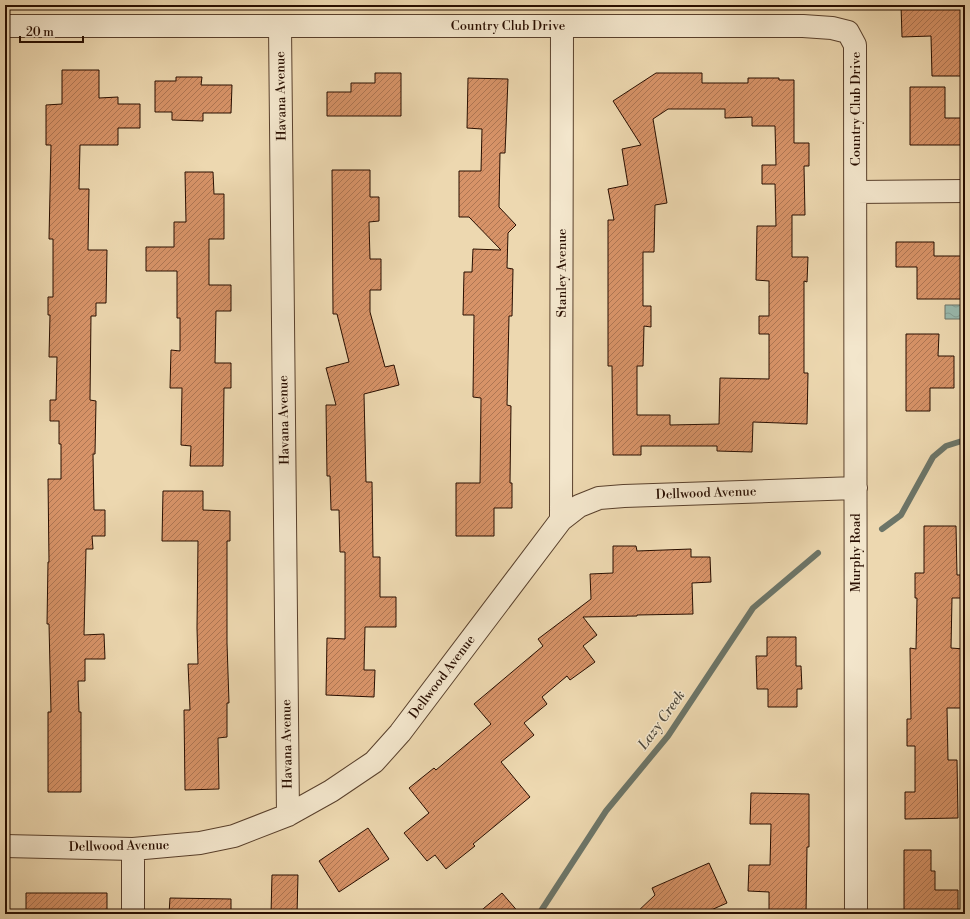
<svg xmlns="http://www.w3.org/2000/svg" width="970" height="919" font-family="'Libre Bodoni',serif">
<defs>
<pattern id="water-waves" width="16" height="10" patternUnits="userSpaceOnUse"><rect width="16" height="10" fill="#99b9ad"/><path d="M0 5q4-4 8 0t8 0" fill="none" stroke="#849e93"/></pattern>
<pattern id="building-hatch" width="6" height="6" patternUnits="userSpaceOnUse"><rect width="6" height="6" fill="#d79368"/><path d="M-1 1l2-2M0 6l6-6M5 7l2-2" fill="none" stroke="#ae7653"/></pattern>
</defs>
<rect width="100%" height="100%" fill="#edd8b0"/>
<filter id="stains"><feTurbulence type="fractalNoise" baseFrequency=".005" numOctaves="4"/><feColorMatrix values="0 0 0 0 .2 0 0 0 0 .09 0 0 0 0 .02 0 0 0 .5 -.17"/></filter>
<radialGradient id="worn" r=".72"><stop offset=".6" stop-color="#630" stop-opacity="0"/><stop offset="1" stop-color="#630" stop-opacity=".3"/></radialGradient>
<path fill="url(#water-waves)" stroke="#6c7568" d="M 945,305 L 965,305 L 965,319 L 945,319 Z"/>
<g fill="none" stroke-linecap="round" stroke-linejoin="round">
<path stroke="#6c7568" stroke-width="6" d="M 882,529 L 901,515 L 933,457 L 946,446 L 965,440
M 539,914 L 606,811 L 668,736 L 753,608 L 818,553"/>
</g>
<path fill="url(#building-hatch)" stroke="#280e00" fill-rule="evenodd" d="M 901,5 L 961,5 L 962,76 L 932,76 L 931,36 L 902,37 Z
M 62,70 L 99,70 L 99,98 L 118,97 L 118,104 L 140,104 L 140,128 L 118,128 L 118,145 L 80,145 L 79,189 L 89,189 L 88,250 L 107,250 L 106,303 L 96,303 L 96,316 L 91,316 L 90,400 L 96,401 L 95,454 L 93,454 L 94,510 L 105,510 L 105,536 L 92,536 L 93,549 L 86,549 L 84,635 L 104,634 L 105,659 L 85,659 L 85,681 L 78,681 L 79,712 L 81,712 L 81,792 L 48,792 L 48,712 L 51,712 L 49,624 L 47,624 L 48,562 L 49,562 L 48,479 L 61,479 L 61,444 L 59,444 L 59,421 L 50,421 L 50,400 L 56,400 L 57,357 L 49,357 L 50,315 L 48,315 L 48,297 L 53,297 L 53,239 L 49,239 L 51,145 L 46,145 L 46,105 L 62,104 Z
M 375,73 L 401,73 L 401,116 L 327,116 L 327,92 L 351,92 L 351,83 L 375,83 Z
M 656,73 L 702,73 L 702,83 L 748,83 L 748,78 L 779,78 L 779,80 L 794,80 L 794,143 L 809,143 L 809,166 L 804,166 L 805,215 L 792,215 L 792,257 L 808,257 L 807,282 L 804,281 L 804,373 L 808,373 L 807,424 L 753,422 L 752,452 L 717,451 L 717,446 L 641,446 L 641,455 L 613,455 L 612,366 L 608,366 L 608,220 L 614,220 L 608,189 L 628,185 L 622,149 L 641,145 L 613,101 ZM 668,109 L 725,109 L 725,118 L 752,117 L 752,126 L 775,126 L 776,165 L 762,165 L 762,184 L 775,184 L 776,226 L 757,226 L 756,280 L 769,281 L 769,316 L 759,316 L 759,334 L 769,334 L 769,379 L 720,378 L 719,424 L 670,425 L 670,415 L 637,415 L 637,366 L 643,366 L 644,326 L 651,327 L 651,306 L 643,306 L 643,252 L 654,252 L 655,205 L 667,203 L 653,119 Z
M 176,77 L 202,77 L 201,85 L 232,85 L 231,113 L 203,113 L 203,121 L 172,120 L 172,112 L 155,112 L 155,81 L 176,81 Z
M 468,78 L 508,79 L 505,153 L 500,153 L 499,207 L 516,225 L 508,233 L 507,268 L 513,269 L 512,316 L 509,316 L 507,405 L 511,406 L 510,483 L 512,483 L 512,508 L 494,508 L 494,536 L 456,536 L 456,483 L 480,483 L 481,398 L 473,397 L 474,315 L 463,315 L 464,272 L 472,272 L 473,249 L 501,250 L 469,217 L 459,217 L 459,171 L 481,171 L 482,129 L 467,128 Z
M 910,87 L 945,87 L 945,118 L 965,118 L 965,145 L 910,145 Z
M 332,170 L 370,170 L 370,197 L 379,197 L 379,221 L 369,222 L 370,259 L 381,259 L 381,290 L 370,290 L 370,312 L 385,367 L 394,365 L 399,385 L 364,394 L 366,482 L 372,482 L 373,557 L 380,557 L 380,597 L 396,597 L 396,627 L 365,627 L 364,670 L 375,670 L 374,697 L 326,695 L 327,638 L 345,639 L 345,552 L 340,552 L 339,510 L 331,510 L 330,476 L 327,476 L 326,405 L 336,405 L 326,368 L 349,362 L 337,314 L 333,314 Z
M 185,172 L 213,172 L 214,194 L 224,194 L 224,239 L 209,239 L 209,285 L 231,285 L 231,311 L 216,311 L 215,363 L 231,363 L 231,388 L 224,388 L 223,466 L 190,466 L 191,446 L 181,445 L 182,388 L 170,388 L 171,350 L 180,351 L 180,318 L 177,318 L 177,271 L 146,271 L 146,247 L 174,247 L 174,222 L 186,222 Z
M 896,242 L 934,242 L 934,256 L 965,256 L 965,299 L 917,299 L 917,267 L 896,267 Z
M 906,334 L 939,334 L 938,356 L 954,356 L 954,388 L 930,388 L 930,411 L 906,411 Z
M 163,491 L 203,491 L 203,510 L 230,511 L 230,541 L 227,541 L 227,643 L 229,703 L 227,703 L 227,737 L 218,738 L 219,789 L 185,790 L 184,710 L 190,710 L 188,664 L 198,664 L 197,628 L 198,541 L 162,541 Z
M 924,526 L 956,526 L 957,575 L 965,575 L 965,598 L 952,598 L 951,648 L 964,649 L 963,674 L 962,674 L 962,708 L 947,708 L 948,760 L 957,760 L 958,818 L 905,819 L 905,792 L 915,792 L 915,746 L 907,746 L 907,719 L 911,719 L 910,648 L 916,649 L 917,598 L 915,598 L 915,573 L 924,573 Z
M 613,546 L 636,546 L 637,551 L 691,549 L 691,557 L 710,557 L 711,582 L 692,583 L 693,614 L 637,615 L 637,616 L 583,617 L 597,635 L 583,646 L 595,662 L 570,680 L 567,676 L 542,697 L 547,704 L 524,723 L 534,735 L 501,762 L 530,797 L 473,844 L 475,846 L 446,869 L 435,855 L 427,861 L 404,833 L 429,813 L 409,788 L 434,768 L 436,770 L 491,724 L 474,704 L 543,646 L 538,639 L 591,599 L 590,574 L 613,573 Z
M 767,637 L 796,637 L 796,666 L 801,666 L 802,689 L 797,689 L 797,707 L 768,707 L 768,689 L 757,689 L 756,656 L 767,656 Z
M 751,793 L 809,794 L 809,847 L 807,847 L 806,914 L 769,914 L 769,892 L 748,891 L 749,865 L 770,865 L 771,824 L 750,824 Z
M 368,828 L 389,859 L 339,892 L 319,861 Z
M 904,850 L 931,850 L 931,871 L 935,871 L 935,890 L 958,890 L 958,914 L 904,914 Z
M 709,863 L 727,903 L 702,914 L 635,914 L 655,895 L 652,888 Z
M 272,875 L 298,875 L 297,914 L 271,914 Z
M 26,893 L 107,893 L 107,914 L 26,914 Z
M 502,893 L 520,914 L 477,914 Z
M 170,898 L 231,899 L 231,914 L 169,914 Z"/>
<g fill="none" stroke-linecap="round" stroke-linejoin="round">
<g stroke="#59402c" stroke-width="24">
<path id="minor" d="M 5,26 L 803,26 L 832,28 L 848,32 L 855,45 L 856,914
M 280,26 L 288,815
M 856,192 L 965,191
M 561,520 L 562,26
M 5,846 L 133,849 L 200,843 L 234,836 L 288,815 L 331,791 L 374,762 L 400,733 L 561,520 L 579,506 L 599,498 L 624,496 L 856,488
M 133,849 L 133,914"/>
</g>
<use href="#minor" stroke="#f3e6cc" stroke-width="22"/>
</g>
<g text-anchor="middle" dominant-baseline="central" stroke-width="3" stroke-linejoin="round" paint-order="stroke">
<g font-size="13" fill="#280e00" stroke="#f3e6cc">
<text x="508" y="26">Country Club Drive</text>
<text transform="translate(281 96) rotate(-91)">Havana Avenue</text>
<text transform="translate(856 109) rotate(-90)">Country Club Drive</text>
<text transform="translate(562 273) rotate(-90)">Stanley Avenue</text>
<text transform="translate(284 420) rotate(-91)">Havana Avenue</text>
<text transform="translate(706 493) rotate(-2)">Dellwood Avenue</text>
<text transform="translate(856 553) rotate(-90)">Murphy Road</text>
<text transform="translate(442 677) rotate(-53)">Dellwood Avenue</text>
<text transform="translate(287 744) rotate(-91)">Havana Avenue</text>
<text transform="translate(119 846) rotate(-1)">Dellwood Avenue</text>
</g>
<g font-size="14" font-style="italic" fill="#504a3d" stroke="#f3e6cc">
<text transform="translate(662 720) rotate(-54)">Lazy Creek</text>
</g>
</g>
<rect width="970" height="919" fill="none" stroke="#edd8b0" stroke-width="20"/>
<rect x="6" y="6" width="958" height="907" fill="none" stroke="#280e00" stroke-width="2"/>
<rect x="10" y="10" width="950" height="899" fill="none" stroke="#280e00"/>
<path d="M20 36v6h63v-6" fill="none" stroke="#280e00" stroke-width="2"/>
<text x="26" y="36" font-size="12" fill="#280e00" stroke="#f3e6cc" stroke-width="3" paint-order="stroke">20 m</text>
<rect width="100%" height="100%" filter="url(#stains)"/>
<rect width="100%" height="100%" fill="url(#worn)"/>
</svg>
